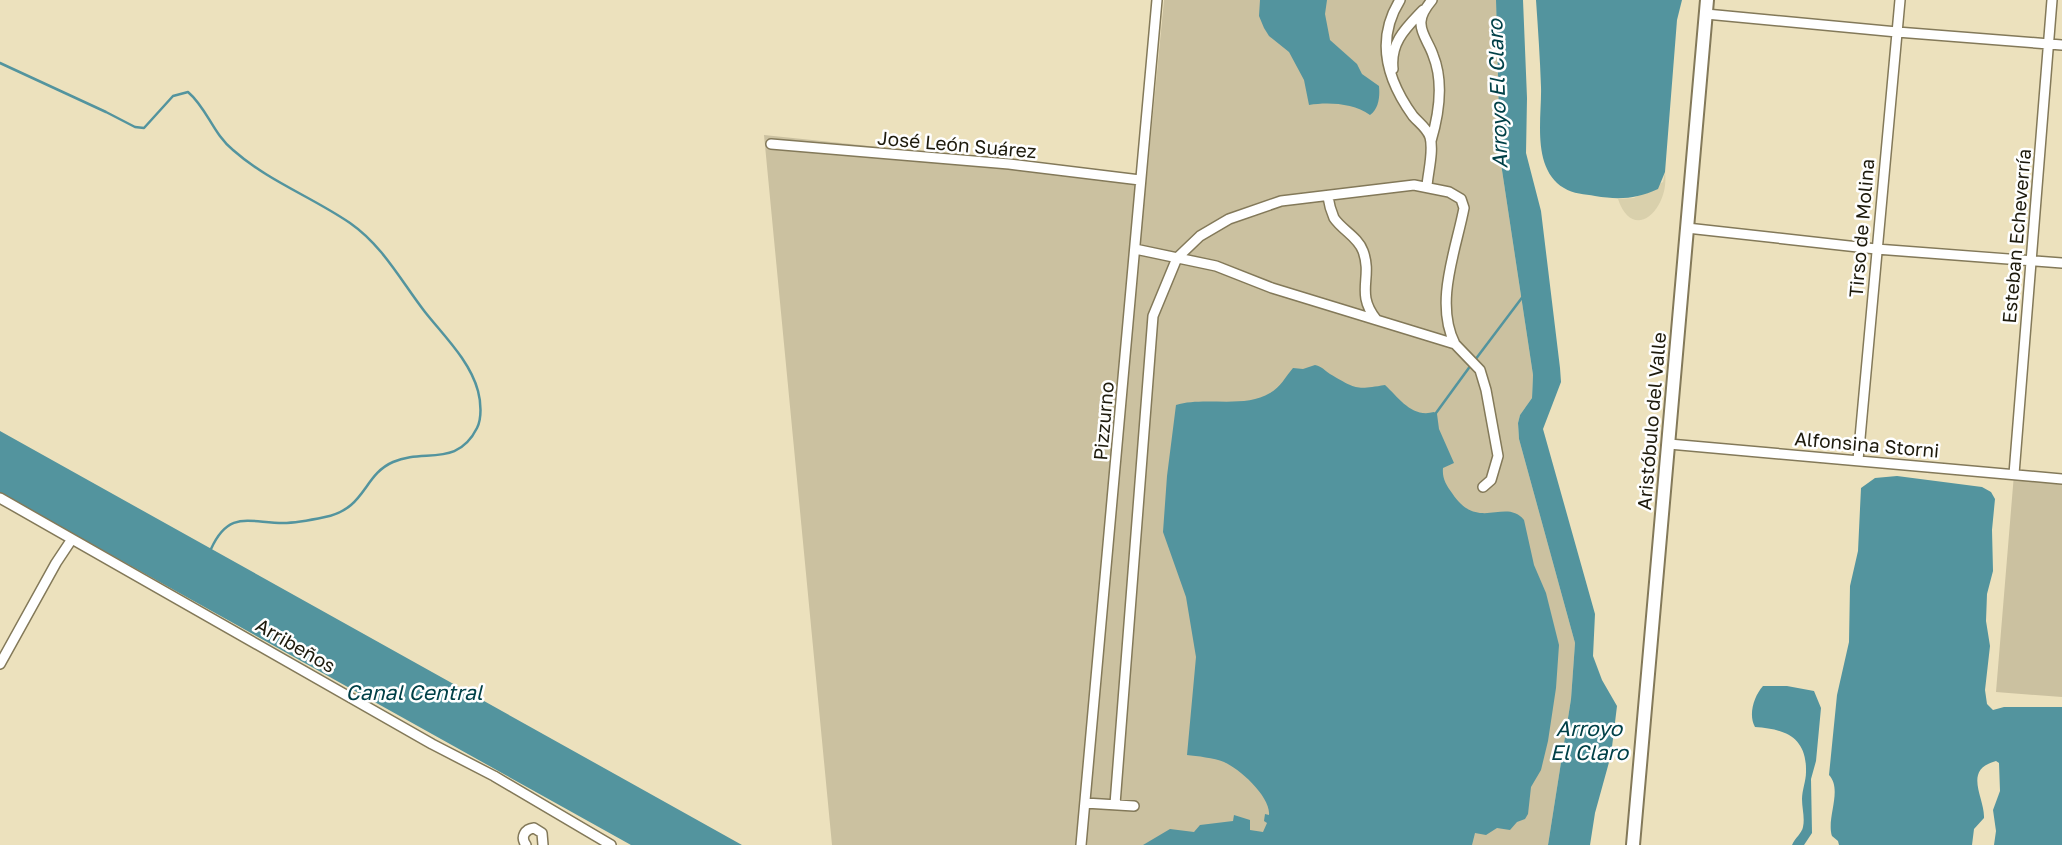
<svg xmlns="http://www.w3.org/2000/svg" width="2062" height="845" font-family="'Golos Text',sans-serif">
<rect width="100%" height="100%" fill="#ece1bd"/>
<path fill="#cbc1a0" d="M 1164,0 L 1496,0 L 1500,157 L 1533,375 L 1532,398 L 1520,415 L 1518,423 L 1519,439 L 1575,643 L 1571,699 L 1548,845 L 832,845 L 764,135 L 1147,175 Z
M 2014,474 L 2062,479 L 2062,697 L 1996,692 Z"/>
<path fill="#d9d0ac" d="M 1665,172 C 1670,209 1633,244 1618,199 L 1634,198 L 1663,182 Z"/>
<path fill="#53949e" d="M 1260,0 L 1327,0 L 1325,14 L 1330,40 L 1357,64 L 1362,74 L 1379,86 C 1380,96 1379,109 1370,115 C 1353,103 1328,102 1309,105 L 1304,80 L 1289,52 L 1269,36 L 1264,28 L 1259,16 Z
M 1496,0 L 1523,0 L 1527,98 L 1526,153 L 1541,211 L 1560,368 L 1561,382 L 1543,429 L 1595,614 L 1593,656 L 1602,680 L 1617,706 L 1611,755 L 1595,813 L 1590,845 L 1548,845 L 1571,699 L 1575,643 L 1519,439 L 1518,423 L 1520,415 L 1532,398 L 1533,375 L 1500,157 Z
M 1536,0 L 1682,0 L 1677,20 L 1665,172 L 1658,189 C 1636,199 1619,200 1595,196 C 1585,194 1573,194 1564,188 C 1531,168 1542,117 1541,87 C 1540,58 1538,29 1536,0 Z
M 1315,365 C 1323,367 1324,370 1330,374 C 1356,389 1355,390 1385,385 C 1400,399 1412,418 1434,412 L 1437,414 L 1439,429 L 1454,463 L 1443,468 C 1442,478 1446,485 1452,493 C 1478,533 1505,497 1524,520 L 1534,565 L 1546,593 L 1559,645 L 1556,688 L 1548,741 L 1541,770 L 1531,787 L 1528,814 L 1525,819 L 1517,822 L 1510,830 L 1497,828 L 1486,835 L 1475,833 L 1472,845 L 1143,845 L 1170,829 L 1194,832 L 1200,825 L 1233,821 L 1234,815 L 1250,820 L 1250,830 L 1263,832 L 1267,823 L 1264,821 L 1265,814 L 1269,815 C 1271,797 1240,769 1224,762 C 1214,758 1197,756 1187,755 L 1196,657 L 1186,597 L 1163,532 L 1167,476 L 1176,405 C 1204,396 1244,409 1270,393 C 1280,388 1286,376 1293,368 L 1303,369 Z
M 0,431 L 742,845 L 631,845 L 0,493 Z
M 1897,476 L 1982,487 L 1991,492 L 1995,499 L 1992,530 L 1993,571 L 1987,594 L 1986,621 L 1990,646 L 1985,690 L 1987,704 L 1993,710 L 2004,707 L 2062,707 L 2062,845 L 1994,845 L 1996,831 L 1993,810 L 2000,791 L 1999,763 L 1996,761 C 1962,770 1985,797 1984,818 L 1974,829 L 1972,845 L 1839,845 L 1838,841 L 1832,836 C 1826,818 1843,790 1829,775 L 1837,695 L 1849,642 L 1850,586 L 1858,551 L 1861,488 L 1875,478 Z
M 1763,686 L 1787,686 L 1814,691 L 1821,708 L 1816,761 L 1811,779 L 1812,833 L 1804,845 L 1792,845 C 1795,838 1802,833 1803,827 C 1805,818 1802,808 1802,799 C 1802,790 1806,781 1806,772 C 1807,737 1785,729 1755,727 C 1748,715 1754,696 1763,686 Z"/>
<g fill="none" stroke-linecap="round" stroke-linejoin="round">
<path stroke="#53949e" stroke-width="2.5" d="M 0,63 L 106,112 L 135,127 L 144,128 L 173,96 L 188,92 C 207,108 213,134 233,150 C 268,181 312,197 350,223 C 383,246 401,281 425,312 C 444,336 470,361 478,391 C 481,402 482,418 477,428 C 457,468 424,448 393,462 C 363,475 366,509 325,517 C 311,520 297,523 283,523 C 250,523 229,509 211,549
M 1475,360 L 1524,295
M 1436,413 L 1471,365"/>
<g stroke="#837959" stroke-width="12">
<path id="street" d="M 1400,0 C 1375,40 1387,80 1413,116 C 1419,123 1427,128 1430,137 C 1434,151 1428,172 1427,186
M 1706,14 L 1897,32 L 2062,45
M 1393,69 C 1390,42 1406,28 1423,10
M 1431,141 C 1439,114 1444,82 1433,55 C 1430,45 1421,34 1421,24 C 1420,16 1427,6 1432,0
M 771,144 L 1009,164 L 1140,180
M 1328,197 C 1329,204 1331,211 1334,218 C 1342,230 1358,237 1363,251 C 1373,278 1355,293 1376,319
M 1687,228 L 1876,249 L 2062,263
M 1135,249 L 1216,266 L 1272,288 L 1455,344 L 1480,370 L 1486,390 L 1498,456 L 1491,480 L 1483,487
M 1669,444 L 2062,479
M 1858,460 L 1900,0
M 2014,474 L 2052,0
M 0,498 L 432,744 L 494,776 L 611,845
M 0,664 L 56,563 L 72,539
M 1085,803 L 1134,806
M 1115,804 L 1153,316 L 1177,258 L 1200,236 L 1229,219 L 1281,201 L 1414,185 L 1449,192 L 1461,199 L 1464,208 C 1456,250 1434,303 1455,344
M 526,845 C 520,837 525,829 534,828 L 542,833 L 543,845
M 1081,845 L 1157,0"/>
</g>
<g stroke="#837959" stroke-width="16">
<path id="secondary" d="M 1633,845 L 1707,0"/>
</g>
<use href="#street" stroke="#fff" stroke-width="9"/>
<use href="#secondary" stroke="#fff" stroke-width="12"/>
</g>
<g text-anchor="middle" dominant-baseline="central" stroke-width="5" stroke-linejoin="round" paint-order="stroke">
<g font-size="19" fill="#1d1a0c" stroke="#fff">
<text transform="translate(957 144) rotate(5)">José León Suárez</text>
<text transform="translate(1861 228) rotate(-85)">Tirso de Molina</text>
<text transform="translate(2016 236) rotate(-85)">Esteban Echeverría</text>
<text transform="translate(1103 421) rotate(-85)">Pizzurno</text>
<text transform="translate(1651 421) rotate(-85)">Aristóbulo del Valle</text>
<text transform="translate(1867 444) rotate(5)">Alfonsina Storni</text>
<text transform="translate(296 645) rotate(30)">Arribeños</text>
</g>
<g font-size="21" font-style="italic" fill="#004047" stroke="#fff">
<text transform="translate(1497 94) rotate(-92)">Arroyo El Claro</text>
<text x="414" y="692">Canal Central</text>
<text x="1589" y="728">Arroyo<tspan x="1589" dy="24">El Claro</tspan></text>
</g>
</g>
</svg>
